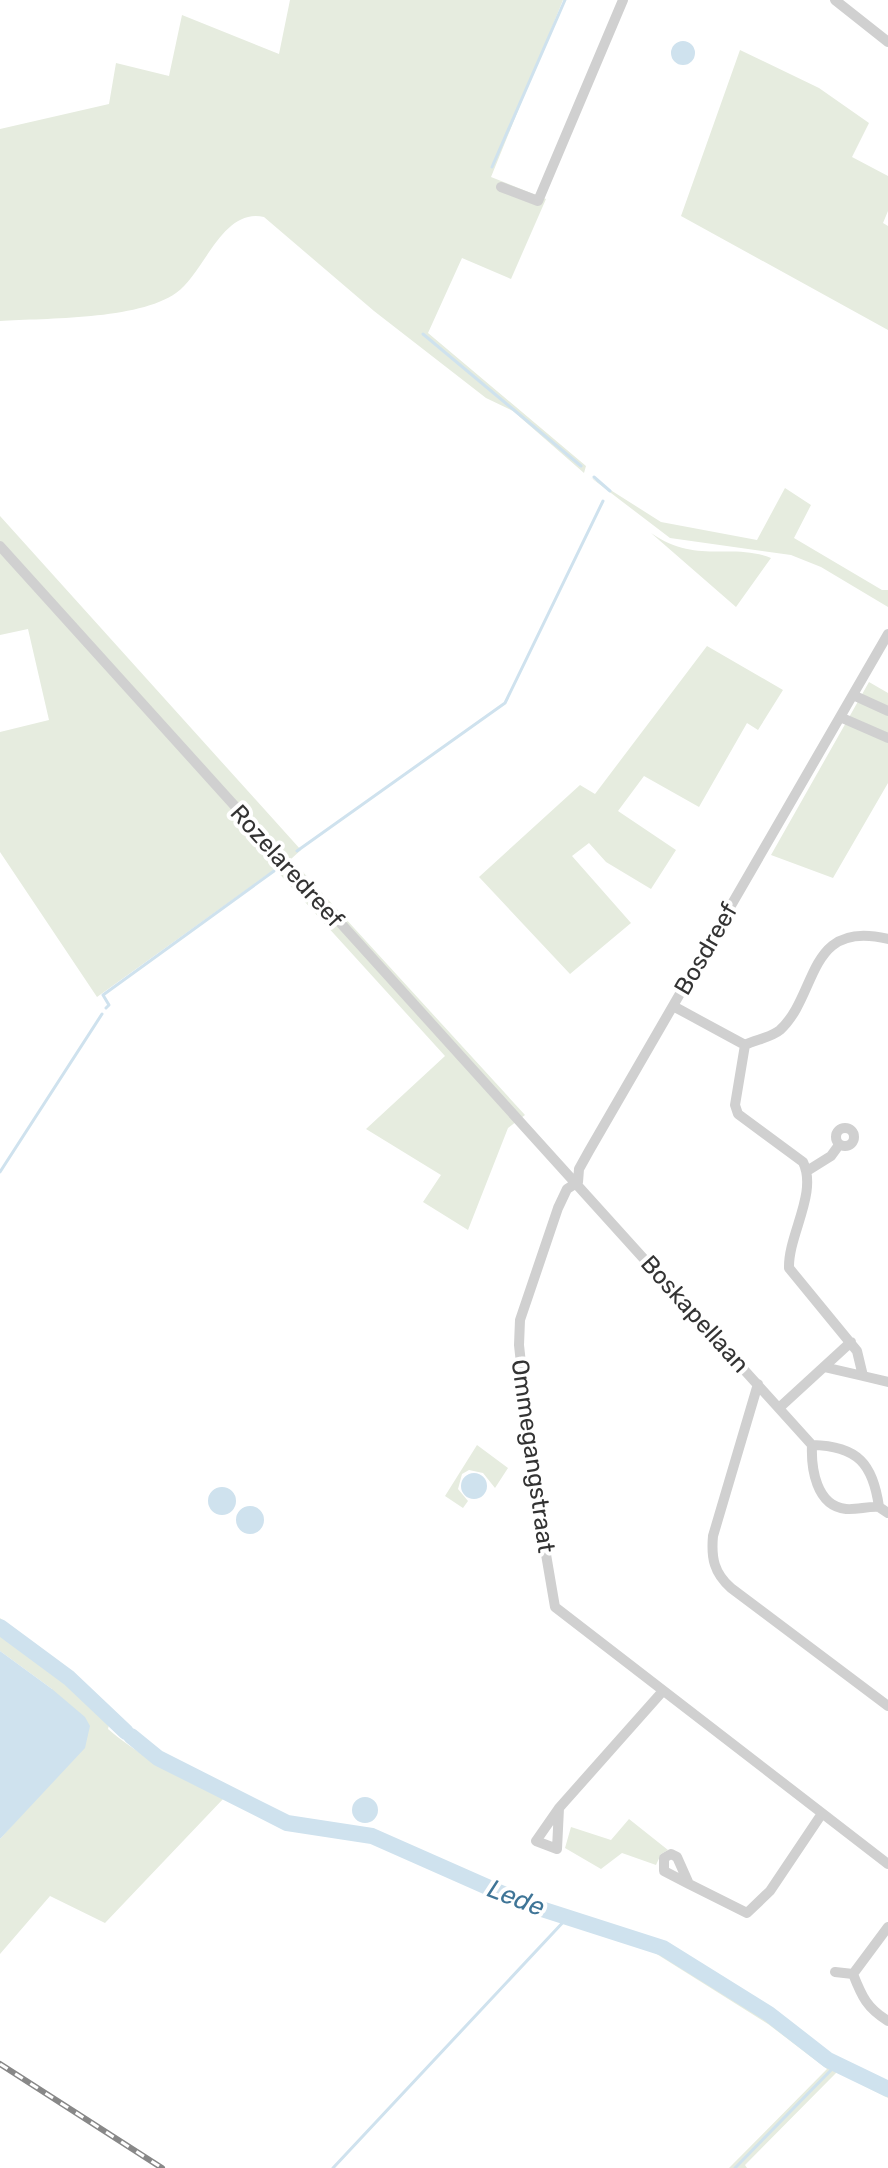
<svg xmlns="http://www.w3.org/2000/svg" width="888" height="2168" font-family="Rubik,sans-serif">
<rect width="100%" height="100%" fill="#fff"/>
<path fill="#e6ecdf" d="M 290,0 L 563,0 L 491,177 L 546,199 L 511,279 L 462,258 L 428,333 L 586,466 L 584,473 L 513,411 L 486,398 L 374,311 L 264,217 C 222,207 204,274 176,293 C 138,320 46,318 0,321 L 0,129 L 109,104 L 116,63 L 169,76 L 182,15 L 279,54 Z
M 740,50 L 819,88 L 869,123 L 852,157 L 888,176 L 888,211 L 883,223 L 888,226 L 888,330 L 681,216 Z
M 590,477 L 661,522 L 757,540 L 785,488 L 811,505 L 794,538 L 882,590 L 888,590 L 888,607 L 821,567 L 791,555 L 670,538 Z
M 0,516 L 301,850 L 291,859 L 525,1115 L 508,1128 L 468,1230 L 423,1202 L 441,1175 L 366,1129 L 445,1056 L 275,869 L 97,997 L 0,852 L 0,732 L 49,720 L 28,629 L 0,635 Z
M 651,533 C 697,565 730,542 771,558 L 736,607 Z
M 707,646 L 783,690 L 758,730 L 747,723 L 699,807 L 644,776 L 618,811 L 676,850 L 651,889 L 606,862 L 589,843 L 572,856 L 631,923 L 570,974 L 479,877 L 580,785 L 595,794 Z
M 869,682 L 888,693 L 888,783 L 833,878 L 771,855 Z
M 477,1445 L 508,1468 L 495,1488 L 483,1473 L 469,1470 L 462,1474 L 458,1489 L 468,1501 L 463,1508 L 445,1496 Z
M 0,1618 L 67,1669 L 112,1713 L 108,1729 C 143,1759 182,1778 224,1798 L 105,1923 L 50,1896 L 0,1954 L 0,1839 L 24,1812 L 52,1689 L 0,1651 Z
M 629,1819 L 668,1850 L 661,1854 L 656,1865 L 622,1853 L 601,1869 L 565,1848 L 571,1827 L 611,1840 Z
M 658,1949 C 739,1991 805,2055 888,2093 L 888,2098 L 837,2072 L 745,2165 L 747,2168 L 729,2168 L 827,2069 L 768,2024 L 655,1953 Z"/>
<path fill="#cfe2ee" d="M671 53a12 12 0 1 1 24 0a12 12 0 1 1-24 0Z
M461 1486a13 13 0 1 1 26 0a13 13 0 1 1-26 0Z
M208 1501a14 14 0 1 1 28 0a14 14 0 1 1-28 0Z
M236 1520a14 14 0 1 1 28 0a14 14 0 1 1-28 0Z
M 0,1651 L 52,1689 L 85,1717 L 90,1726 L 85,1748 L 0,1839 Z
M352 1810a13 13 0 1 1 26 0a13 13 0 1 1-26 0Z"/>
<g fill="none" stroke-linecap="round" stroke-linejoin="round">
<path stroke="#cfe2ee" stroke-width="3" d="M 492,167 L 565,0
M 423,334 L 581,466
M 594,477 L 610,491
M 297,851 L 505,703 L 603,501
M 106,1008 L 109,1005 L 103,995 L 274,871
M 0,1172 L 102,1014
M 333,2168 L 567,1918
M 735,2168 L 837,2064"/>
<path stroke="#cfe2ee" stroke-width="16" d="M 0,1627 L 69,1678 L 126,1732
M 131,1736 L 158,1758 L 287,1823 L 372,1836 L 526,1904 L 663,1948 L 769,2014 L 828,2060 L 888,2089"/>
<path stroke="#d0d0d0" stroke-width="10" d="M 835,0 L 888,42
M 501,187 L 538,201 L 623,0
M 0,546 L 812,1445 C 858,1446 873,1464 879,1507
M 853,695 L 888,711
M 840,717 L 888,738
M 673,1006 L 745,1045
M 745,1045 L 735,1105 L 738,1114 L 803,1162 C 818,1193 788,1235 789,1268 L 857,1351 L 863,1376 L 824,1367
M 745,1045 C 755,1040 772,1037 780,1030 C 819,994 806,919 888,939
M836 1137a9 9 0 1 1 18 0a9 9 0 1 1-18 0Z
M 807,1171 L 831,1156 L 839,1145
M 578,1182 L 567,1189 L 558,1208 L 520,1320 L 519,1345 L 534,1484 L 555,1607 L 888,1864
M 578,1182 L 579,1169 L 589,1151 L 888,634
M 863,1376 L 888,1382
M 758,1384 L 713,1536 C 711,1558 714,1573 731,1588 L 888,1706
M 779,1408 L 851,1342
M 812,1445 C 811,1468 816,1506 846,1509 C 857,1510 868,1506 879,1507 L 888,1513
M 559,1808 L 557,1849 L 536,1841 L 559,1808 L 662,1692
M 689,1884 L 664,1871 L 664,1858 L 671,1854 L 677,1857 L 689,1884 L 747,1913 L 770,1891 L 821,1815
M 888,1927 L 853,1974 C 862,1997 867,2008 888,2021
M 835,1972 L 853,1974"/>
<g stroke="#888" stroke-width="6">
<path id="rail" d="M 0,2064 L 162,2168"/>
</g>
<use href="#rail" stroke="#fff" stroke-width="3" stroke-dasharray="9" stroke-linecap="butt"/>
</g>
<g text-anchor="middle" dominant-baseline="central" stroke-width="8" stroke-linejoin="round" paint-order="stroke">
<g font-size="24" fill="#333" stroke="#fff">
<text transform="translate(287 866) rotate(48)">Rozelaredreef</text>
<text transform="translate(706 949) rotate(-60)">Bosdreef</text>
<text transform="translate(695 1314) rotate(48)">Boskapellaan</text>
<text transform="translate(533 1456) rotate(82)">Ommegangstraat</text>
</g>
<g font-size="26" font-style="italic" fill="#3f7597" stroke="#fff">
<text transform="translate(516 1898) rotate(21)">Lede</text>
</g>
</g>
</svg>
